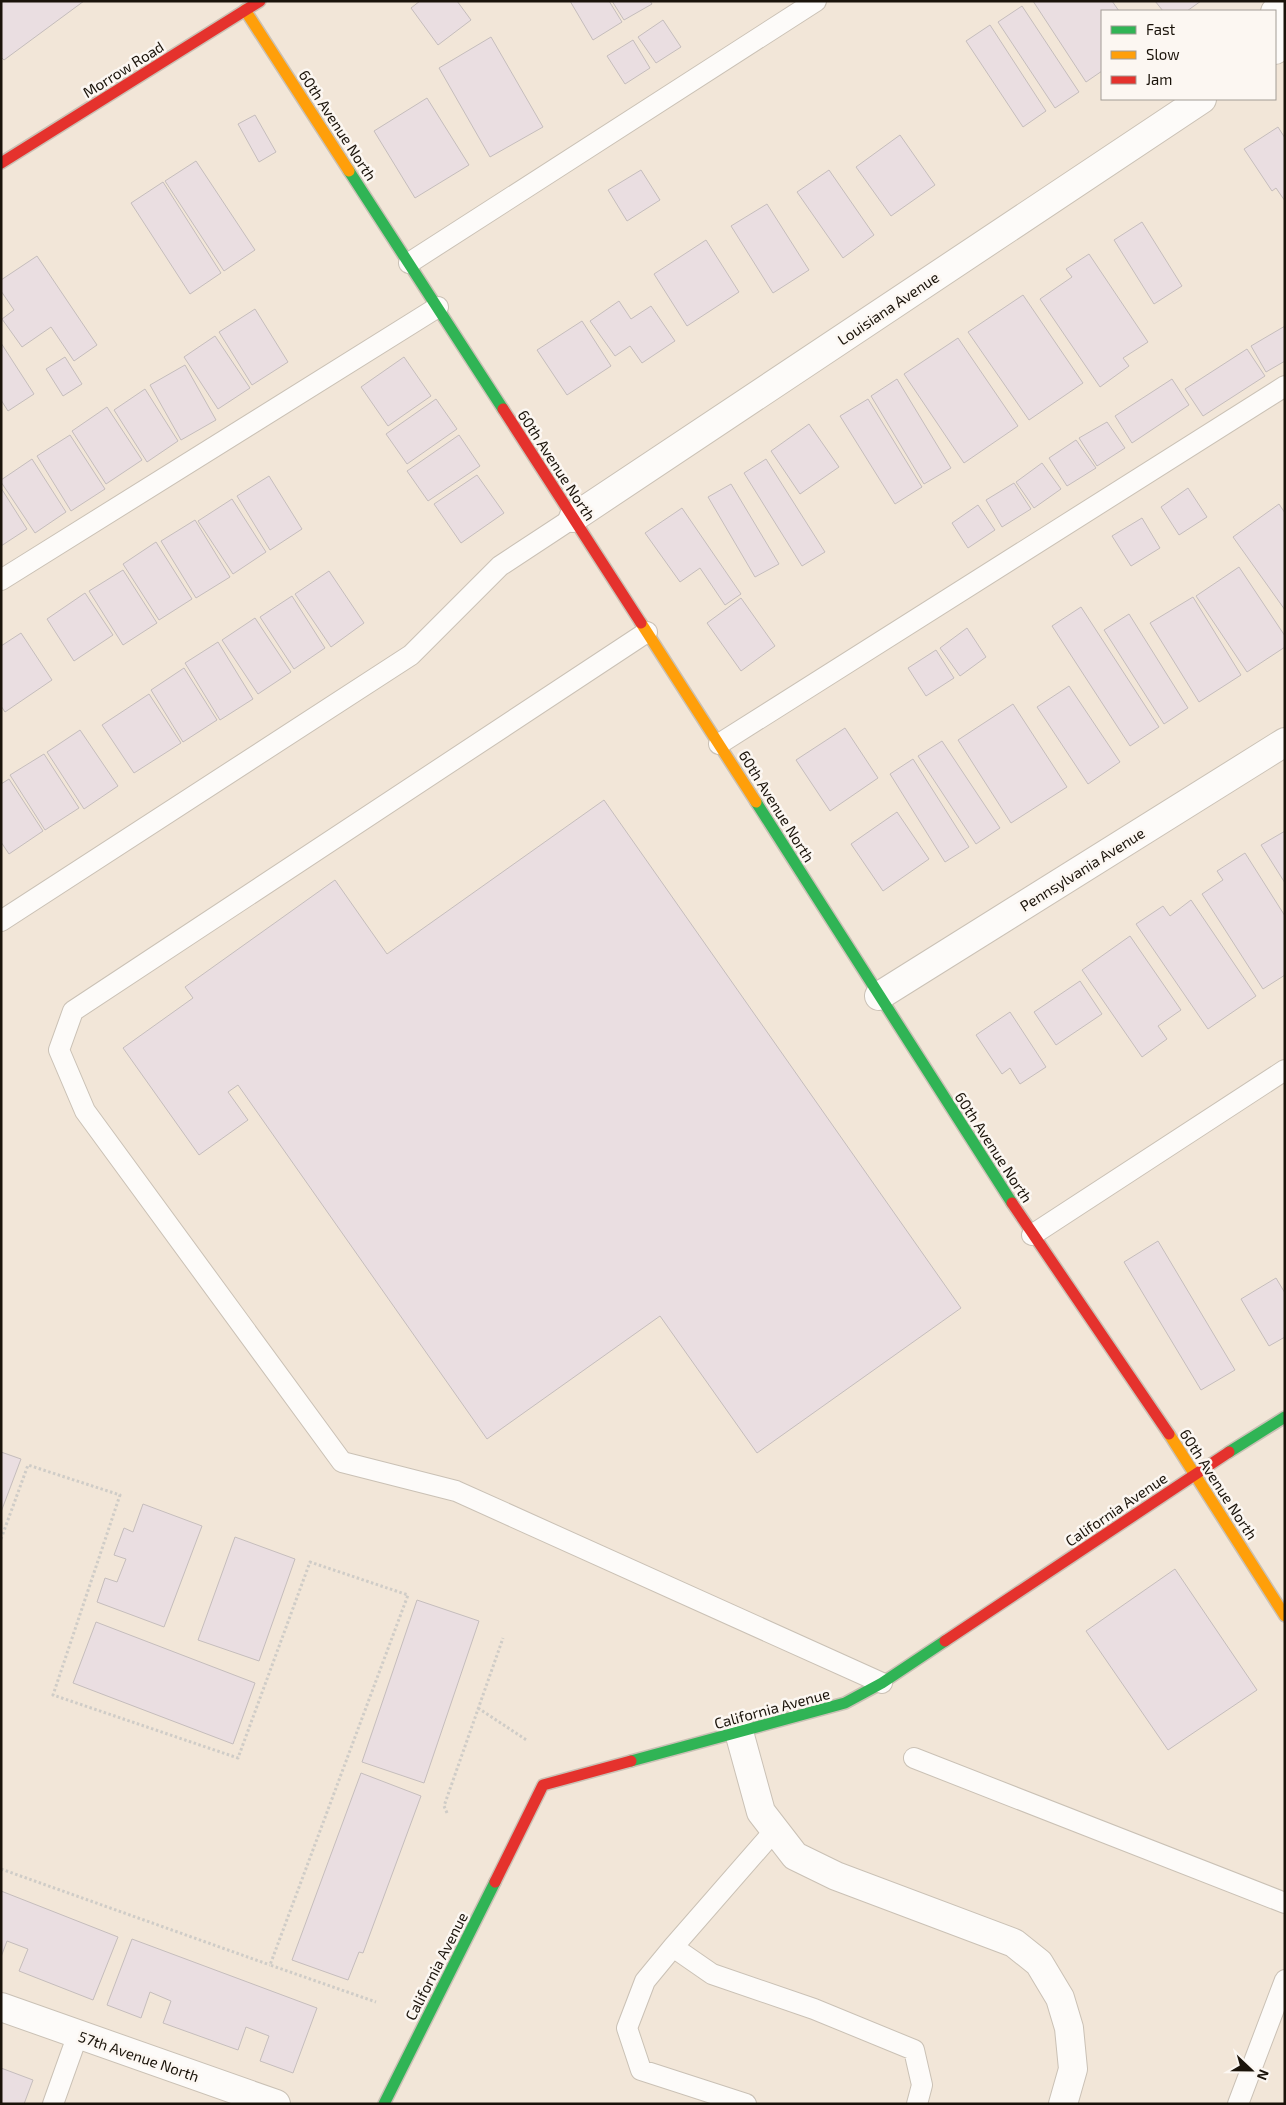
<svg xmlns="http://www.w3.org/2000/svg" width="1286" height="2105" font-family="'Exo 2',sans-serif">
<rect width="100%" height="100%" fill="#f2e6d8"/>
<path fill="#eadee1" stroke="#c5bdbc" d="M 1,1 L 84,1 L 4,60 L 1,57 Z
M 420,1 L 457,1 L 471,20 L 438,45 L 411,8 Z
M 570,1 L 609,1 L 622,22 L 593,40 Z
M 612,1 L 650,1 L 652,4 L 624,20 Z
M 1033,1 L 1112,1 L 1119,11 L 1102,11 L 1102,71 L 1086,82 Z
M 1155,1 L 1201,1 L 1187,11 L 1163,11 Z
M 1022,6 L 1079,92 L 1055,108 L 998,22 Z
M 663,20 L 681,47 L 656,63 L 638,37 Z
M 990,25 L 1046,111 L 1023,127 L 966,41 Z
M 491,37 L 543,127 L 490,157 L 439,68 Z
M 633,40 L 650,68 L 625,84 L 607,56 Z
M 427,98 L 469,165 L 415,198 L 374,131 Z
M 255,115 L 276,152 L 259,162 L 238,124 Z
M 1278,127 L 1285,138 L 1285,201 L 1276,188 L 1272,191 L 1244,149 Z
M 900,135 L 935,185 L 891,216 L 856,167 Z
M 196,161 L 255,250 L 224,271 L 165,181 Z
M 641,170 L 660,200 L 627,221 L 608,190 Z
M 829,170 L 874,235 L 843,258 L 797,192 Z
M 163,182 L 221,273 L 190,294 L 131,203 Z
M 767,204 L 809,270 L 773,293 L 731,226 Z
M 1142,222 L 1182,286 L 1154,304 L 1114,240 Z
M 706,240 L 739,292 L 687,326 L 654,274 Z
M 1089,254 L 1148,342 L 1123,358 L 1129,366 L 1100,387 L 1040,299 L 1072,277 L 1066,269 Z
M 37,256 L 97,345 L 74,361 L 51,327 L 22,347 L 2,319 L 14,310 L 1,291 L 1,280 Z
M 1023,295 L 1083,383 L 1029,420 L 968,332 Z
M 619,301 L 631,319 L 651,306 L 675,341 L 642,363 L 630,346 L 615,356 L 590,321 Z
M 255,309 L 288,362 L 252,385 L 219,332 Z
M 582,321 L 611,366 L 567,395 L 537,350 Z
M 1285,326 L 1285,361 L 1266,372 L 1251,346 Z
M 215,336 L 250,388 L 218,409 L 184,357 Z
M 958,338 L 1018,426 L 964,463 L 904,374 Z
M 1,343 L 34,394 L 8,411 L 1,400 Z
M 1247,349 L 1265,376 L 1203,416 L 1185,389 Z
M 65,357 L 82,384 L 63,396 L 46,369 Z
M 404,357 L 431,396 L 388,426 L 361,387 Z
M 185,365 L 216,420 L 181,440 L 150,385 Z
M 897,379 L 951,468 L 924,484 L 871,396 Z
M 1172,379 L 1189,405 L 1132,443 L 1115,416 Z
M 145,389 L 178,441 L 147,462 L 114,410 Z
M 436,399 L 457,429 L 407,464 L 386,434 Z
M 868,399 L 922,487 L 895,504 L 840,416 Z
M 107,407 L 142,460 L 106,484 L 72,431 Z
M 1107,422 L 1125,448 L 1097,466 L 1079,438 Z
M 809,424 L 839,467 L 800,494 L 771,451 Z
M 70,435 L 105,489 L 71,511 L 37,456 Z
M 459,435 L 480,466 L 428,501 L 407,471 Z
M 1076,440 L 1096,468 L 1067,486 L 1049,458 Z
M 32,459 L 66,512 L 35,533 L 1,482 L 1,480 Z
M 766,459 L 825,552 L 802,566 L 744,473 Z
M 1042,463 L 1061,489 L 1034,508 L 1016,482 Z
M 477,475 L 504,513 L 461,543 L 434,504 Z
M 269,476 L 302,529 L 270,550 L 237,496 Z
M 1014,483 L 1031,509 L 1002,527 L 986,500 Z
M 731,484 L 779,564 L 755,577 L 708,497 Z
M 1,488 L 27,529 L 1,546 Z
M 1188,488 L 1207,517 L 1179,535 L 1161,507 Z
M 232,499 L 266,552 L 233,574 L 198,521 Z
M 1279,504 L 1285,513 L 1285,610 L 1233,537 Z
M 978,505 L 995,530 L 968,548 L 952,523 Z
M 682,508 L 741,594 L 725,605 L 700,568 L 680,582 L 645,533 Z
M 1142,518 L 1160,548 L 1131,566 L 1112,536 Z
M 195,520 L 230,577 L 196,598 L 161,541 Z
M 156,542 L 192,599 L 159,620 L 123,564 Z
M 1239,567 L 1285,636 L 1285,647 L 1247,672 L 1196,596 Z
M 123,570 L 157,623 L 123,645 L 89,591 Z
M 329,571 L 364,623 L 331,647 L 295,594 Z
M 85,593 L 113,635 L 74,661 L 47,619 Z
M 292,596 L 325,648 L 294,669 L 260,617 Z
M 1193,597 L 1241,675 L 1199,702 L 1150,623 Z
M 741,598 L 775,646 L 741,671 L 707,623 Z
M 1081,607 L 1159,727 L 1130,746 L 1052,626 Z
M 1129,614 L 1188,708 L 1164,724 L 1104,630 Z
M 255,618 L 291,672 L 258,694 L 222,640 Z
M 967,628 L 986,657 L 960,676 L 940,648 Z
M 21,633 L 52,680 L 5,712 L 1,706 L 1,646 Z
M 218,642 L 253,699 L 220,720 L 185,663 Z
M 936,650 L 954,678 L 926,696 L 908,668 Z
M 184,668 L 217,720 L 183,742 L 151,690 Z
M 1069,686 L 1120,762 L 1088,784 L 1037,707 Z
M 149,694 L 181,743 L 134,773 L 102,725 Z
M 1013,704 L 1067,787 L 1011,823 L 958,740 Z
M 845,728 L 878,778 L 830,811 L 796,760 Z
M 80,730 L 118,786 L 84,809 L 47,752 Z
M 942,741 L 1000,828 L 976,844 L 918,756 Z
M 44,754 L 79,808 L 45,830 L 10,775 Z
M 913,759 L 969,847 L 945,862 L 890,774 Z
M 9,779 L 43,831 L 9,854 L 1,842 L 1,784 Z
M 604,800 L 961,1308 L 757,1453 L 660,1316 L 487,1439 L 238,1085 L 228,1092 L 248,1120 L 199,1155 L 123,1048 L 193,998 L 185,987 L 335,880 L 387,954 Z
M 897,812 L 929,859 L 883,891 L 851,844 Z
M 1285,831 L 1285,883 L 1261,845 Z
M 1245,853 L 1285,916 L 1285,975 L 1263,989 L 1202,894 L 1223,880 L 1217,871 Z
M 1191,900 L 1256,996 L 1208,1029 L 1136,924 L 1163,906 L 1170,916 Z
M 1130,936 L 1181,1010 L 1158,1026 L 1167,1039 L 1142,1057 L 1082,970 Z
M 1080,981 L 1102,1014 L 1056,1045 L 1034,1012 Z
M 1010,1012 L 1046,1067 L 1020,1084 L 1010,1068 L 1002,1074 L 976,1035 Z
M 1158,1241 L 1235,1370 L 1201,1390 L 1124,1262 Z
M 1276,1278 L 1285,1293 L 1285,1337 L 1269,1346 L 1241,1299 Z
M 1,1452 L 21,1459 L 1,1512 Z
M 143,1504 L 202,1526 L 164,1627 L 97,1602 L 105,1578 L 117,1582 L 126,1559 L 114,1555 L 124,1528 L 133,1532 Z
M 235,1537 L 295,1559 L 259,1661 L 198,1640 Z
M 1175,1569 L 1257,1690 L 1168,1750 L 1086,1631 Z
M 417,1600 L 479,1621 L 424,1783 L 362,1762 Z
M 96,1622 L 255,1683 L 233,1744 L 73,1683 Z
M 361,1773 L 421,1796 L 363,1953 L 359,1952 L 348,1980 L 292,1960 Z
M 1,1891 L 118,1937 L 93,2000 L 19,1971 L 28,1949 L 7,1941 L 1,1957 Z
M 132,1939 L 317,2008 L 293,2073 L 260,2061 L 269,2036 L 246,2027 L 238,2050 L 163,2023 L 171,2001 L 150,1992 L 141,2018 L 107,2005 Z
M 1,2068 L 33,2080 L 24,2104 L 1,2104 Z"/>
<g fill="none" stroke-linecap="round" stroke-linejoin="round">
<g stroke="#cac1b5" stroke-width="22">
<path id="lane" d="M 409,263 L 816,1
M 1,580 L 438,307
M 647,632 L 73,1011 L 59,1050 L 85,1111 L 342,1462 L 456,1491 L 882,1683
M 719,744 L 1285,386
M 1,921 L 411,655 L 500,566 L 573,518
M 1032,1235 L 1285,1070
M 914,1758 L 1285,1903
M 775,1830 L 673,1947 L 712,1974 L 814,2009 L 914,2050 L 922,2085 L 917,2104
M 673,1947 L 645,1981 L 627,2028 L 641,2070 L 746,2104
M 53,2104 L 78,2034
M 1238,2104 L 1285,1980"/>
</g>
<g stroke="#cac1b5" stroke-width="30">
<path id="street" d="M 1275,12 L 1285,27
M 1275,50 L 1285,43
M 573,518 L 1202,99
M 879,996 L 1285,742
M 739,1732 L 761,1812 L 795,1856 L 836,1876 L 1014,1943 L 1039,1963 L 1060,1998 L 1069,2028 L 1073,2069 L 1063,2104
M 1,2007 L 276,2104"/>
</g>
<g stroke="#cac1b5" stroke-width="14">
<path id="fast" d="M 349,171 L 503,409
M 756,802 L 1012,1203
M 1229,1452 L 1285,1417
M 631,1761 L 845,1703 L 882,1683 L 945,1641
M 384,2104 L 495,1882"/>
</g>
<g stroke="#cac1b5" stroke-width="14">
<path id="slow" d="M 245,10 L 349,171
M 641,623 L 756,802
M 1169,1434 L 1285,1616"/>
</g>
<g stroke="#cac1b5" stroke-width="14">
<path id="jam" d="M 1,163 L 260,1
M 503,409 L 641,623
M 1012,1203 L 1169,1434
M 945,1641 L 1229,1452
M 495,1882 L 543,1785 L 631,1761"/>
</g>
<path stroke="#cfccc7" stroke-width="3" stroke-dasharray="2.5 2.5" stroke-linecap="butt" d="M 1,1539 L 28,1465 L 120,1495 L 53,1695 L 238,1758 L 310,1562 L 408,1595 L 270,1965 L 376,2002
M 478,1708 L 528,1741
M 447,1813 L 444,1806 L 503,1638
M 1,1869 L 270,1965"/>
<use href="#lane" stroke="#fdfbf9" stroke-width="20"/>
<use href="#street" stroke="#fdfbf9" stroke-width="28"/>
<use href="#fast" stroke="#30b455" stroke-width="11"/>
<use href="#slow" stroke="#ff9f0a" stroke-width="11"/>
<use href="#jam" stroke="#e5322d" stroke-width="11"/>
</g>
<g text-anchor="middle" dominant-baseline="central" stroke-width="5" stroke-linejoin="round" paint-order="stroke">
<g font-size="15" fill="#1a130a" stroke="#fcf7f2">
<text transform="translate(123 69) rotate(-32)">Morrow Road</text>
<text transform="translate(338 125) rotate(57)">60th Avenue North</text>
<text transform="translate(888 308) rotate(-34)">Louisiana Avenue</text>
<text transform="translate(557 465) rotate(57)">60th Avenue North</text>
<text transform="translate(777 806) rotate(58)">60th Avenue North</text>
<text transform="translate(1082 869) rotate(-32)">Pennsylvania Avenue</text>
<text transform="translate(994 1147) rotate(57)">60th Avenue North</text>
<text transform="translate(1219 1484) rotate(57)">60th Avenue North</text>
<text transform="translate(1116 1509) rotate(-34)">California Avenue</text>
<text transform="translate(772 1708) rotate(-15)">California Avenue</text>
<text transform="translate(436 1966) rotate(-63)">California Avenue</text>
<text transform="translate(139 2056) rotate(19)">57th Avenue North</text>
</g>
</g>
<rect width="1286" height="2105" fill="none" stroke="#1a130a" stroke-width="5"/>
<rect x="1101" y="10" width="175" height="90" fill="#fcf7f2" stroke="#a29c95"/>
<rect x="1111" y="26" width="25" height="8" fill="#30b455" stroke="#a29c95"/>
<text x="1146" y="35" font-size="15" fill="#1a130a">Fast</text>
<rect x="1111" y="51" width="25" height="8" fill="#ff9f0a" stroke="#a29c95"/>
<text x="1146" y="60" font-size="15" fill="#1a130a">Slow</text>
<rect x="1111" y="76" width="25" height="8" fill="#e5322d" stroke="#a29c95"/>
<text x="1146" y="85" font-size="15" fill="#1a130a">Jam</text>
<g transform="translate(1251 2070) rotate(112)" stroke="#fcf7f2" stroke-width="4" paint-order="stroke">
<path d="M0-4L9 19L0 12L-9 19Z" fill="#1a130a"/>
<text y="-8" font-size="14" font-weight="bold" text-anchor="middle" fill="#1a130a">N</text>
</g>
</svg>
